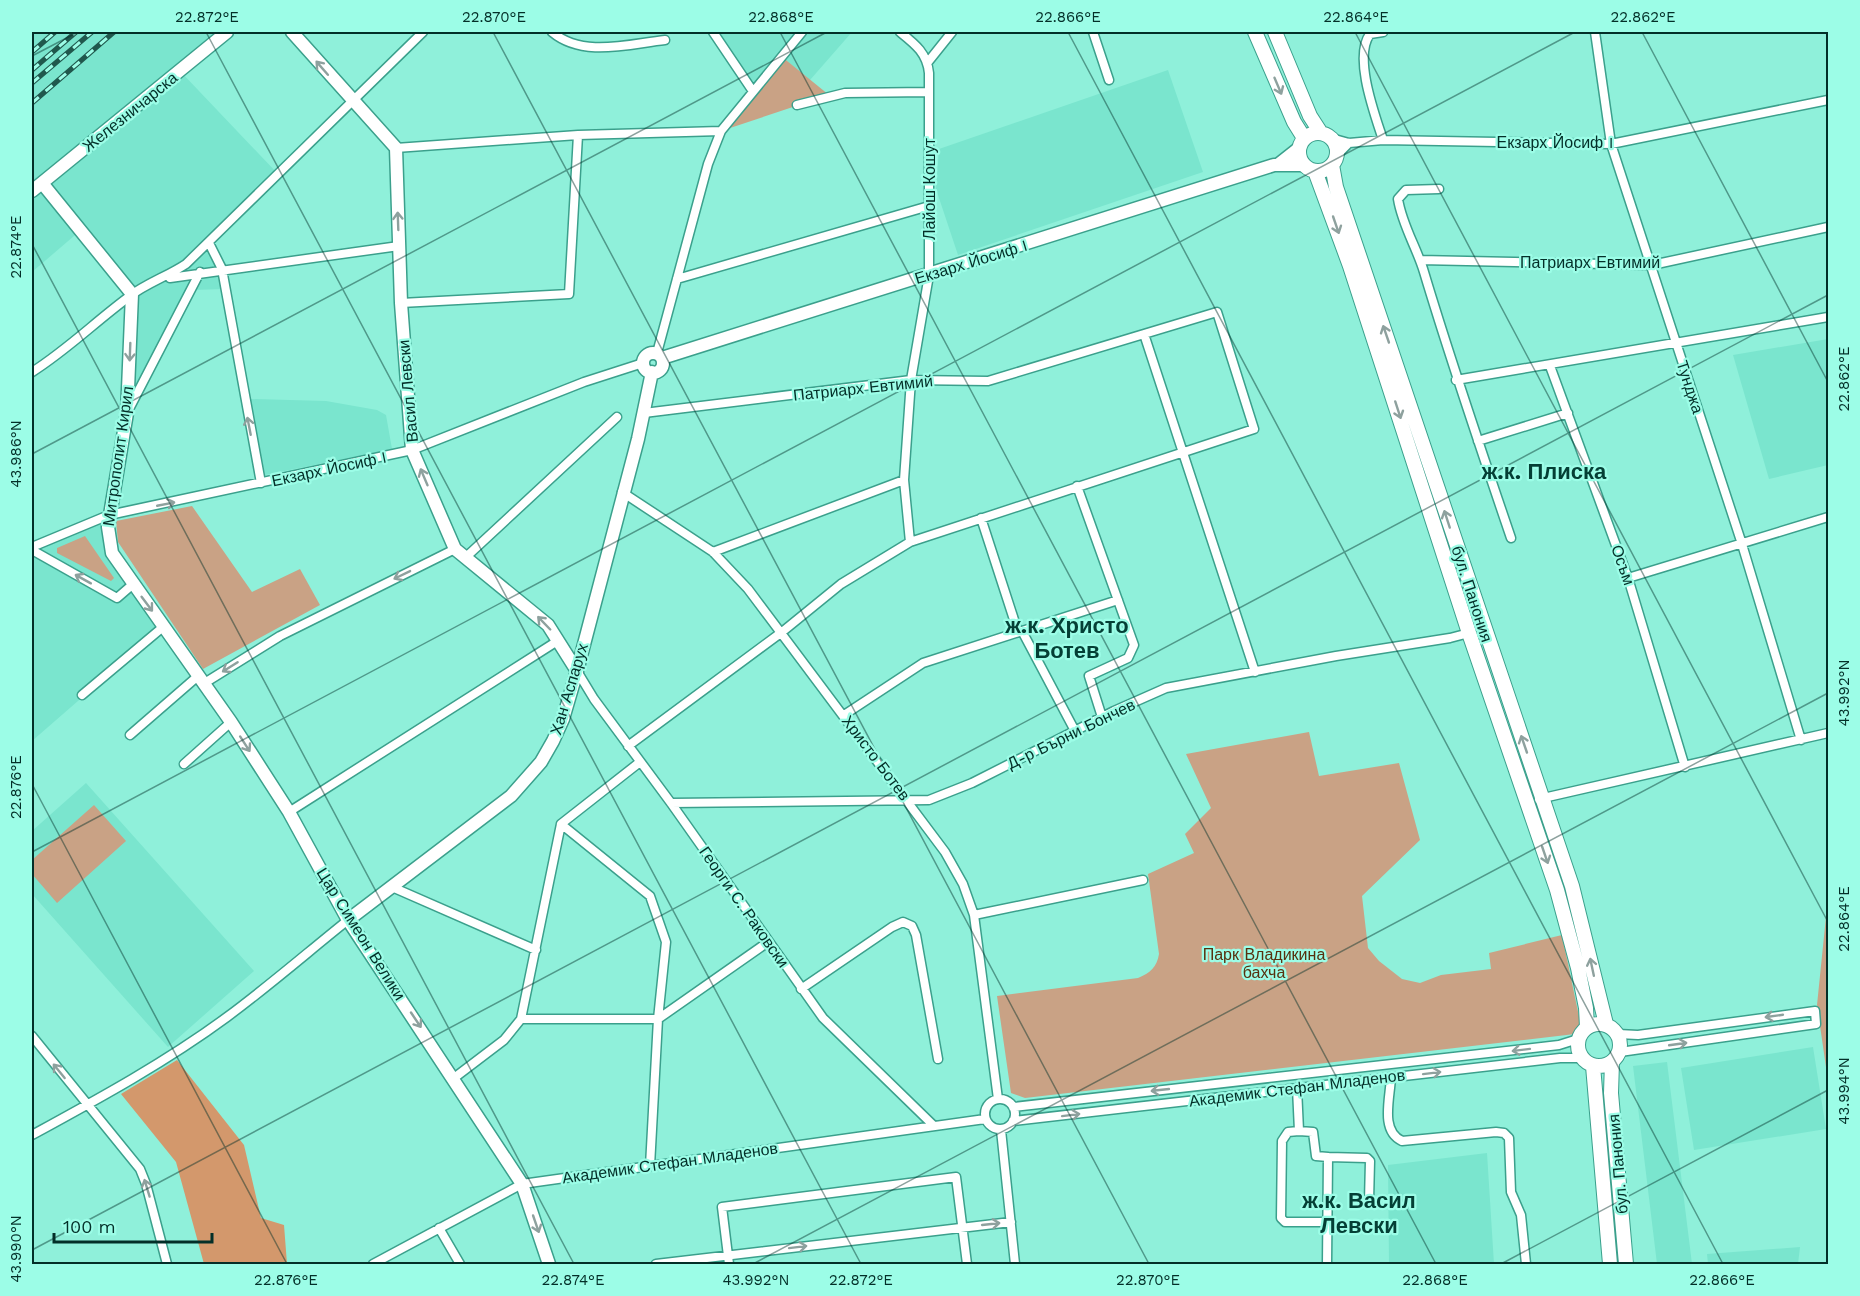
<svg xmlns="http://www.w3.org/2000/svg" width="1860" height="1296" font-family="'Work Sans',sans-serif">
<rect width="100%" height="100%" fill="#8ff0da"/>
<path fill="#7ae5ce" d="M 32,32 L 227,32 L 180,71 L 278,174 L 210,242 L 225,289 L 192,290 L 127,413 L 132,294 L 81,230 L 32,272 Z
M 713,32 L 852,32 L 810,80 L 781,56 L 752,90 Z
M 1168,70 L 1203,172 L 958,255 L 936,189 L 939,149 Z
M 1828,339 L 1828,465 L 1769,479 L 1733,355 Z
M 250,399 L 326,401 L 377,410 L 386,415 L 392,449 L 265,475 Z
M 109,515 L 107,535 L 163,627 L 32,741 L 32,547 Z
M 86,783 L 254,971 L 168,1047 L 32,894 L 32,831 Z
M 1813,1047 L 1826,1129 L 1694,1150 L 1681,1068 Z
M 1667,1062 L 1692,1264 L 1657,1264 L 1633,1066 Z
M 1487,1153 L 1494,1264 L 1389,1264 L 1388,1165 Z
M 1800,1247 L 1798,1264 L 1708,1264 L 1707,1254 Z"/>
<path fill="#c9a285" d="M 781,56 L 829,95 L 721,131 Z
M 192,506 L 252,592 L 300,569 L 320,605 L 203,669 L 118,542 L 116,521 Z
M 85,536 L 114,578 L 111,581 L 57,553 L 57,548 Z
M 1309,732 L 1319,776 L 1399,763 L 1420,840 L 1362,896 L 1368,948 L 1379,961 L 1402,979 L 1420,983 L 1441,975 L 1491,969 L 1489,953 L 1562,935 L 1581,1026 L 1575,1034 L 1025,1098 L 1011,1093 L 997,996 L 1138,978 C 1150,973 1157,967 1159,954 L 1148,874 L 1194,853 L 1185,834 L 1211,808 L 1186,754 Z
M 94,805 L 126,841 L 57,903 L 32,874 L 32,860 Z
M 1828,897 L 1828,1081 L 1817,1005 Z"/>
<path fill="#d3986c" d="M 177,1060 L 244,1145 L 261,1218 L 284,1225 L 287,1264 L 204,1264 L 176,1162 L 121,1094 Z"/>
<g fill="none" stroke-linecap="round" stroke-linejoin="round">
<g stroke="#3ba08c" stroke-width="11">
<path id="street" d="M 552,32 C 583,58 628,44 665,40
M 713,32 L 752,90
M 900,32 C 915,44 927,53 929,73 L 929,275 L 911,380 L 904,480 L 910,542
M 1093,32 L 1109,80
M 1595,32 L 1611,144 L 1741,541 L 1801,740
M 928,62 L 952,32
M 797,105 L 845,93 L 928,92
M 1331,138 L 1349,143 L 1383,140 L 1611,144 L 1828,100
M 1383,140 C 1375,115 1353,57 1370,34 L 1383,32
M 396,148 L 578,135 L 721,131
M 1337,155 L 1349,143
M 1439,189 L 1406,190 L 1398,199 C 1402,225 1417,248 1424,272 C 1451,362 1481,450 1511,538
M 209,243 L 222,269 L 261,483
M 1420,260 L 1652,265 L 1828,227
M 170,278 L 399,246
M 677,279 L 929,206
M 401,303 L 569,294 L 578,135
M 1144,334 L 1255,672
M 657,353 L 708,164 L 721,131 L 802,32
M 1550,366 L 1628,578 L 1685,767
M 32,372 C 67,350 96,321 130,296 C 145,284 168,276 186,264 L 423,32
M 1456,380 L 1828,317
M 128,411 L 200,272
M 1478,441 L 1568,413
M 1077,486 L 1134,645 L 1128,658 L 1089,676 L 1102,717
M 622,492 L 713,552 L 748,589 L 945,852 L 963,884 L 974,915 L 998,1099
M 981,518 L 1018,632
M 32,547 L 109,515 L 412,450 L 584,382 L 643,363
M 32,550 L 117,598 L 132,585
M 713,552 L 904,480
M 466,557 L 617,417
M 1628,578 L 1828,517
M 1022,631 L 1075,731
M 577,671 L 594,699 L 671,803 L 823,1018 L 933,1125
M 203,684 L 280,636 L 455,549
M 82,695 L 163,627
M 844,715 L 923,663 L 1118,600
M 130,735 L 198,676
M 628,746 L 782,632 L 841,584 L 910,542 L 1254,429 L 1217,312 L 988,381 L 911,380 L 644,413
M 184,764 L 231,722
M 1539,799 L 1828,733
M 671,803 L 929,800 L 972,783 L 1114,711 L 1166,688 L 1336,656 L 1450,638 L 1469,633
M 289,812 L 559,640
M 561,824 L 650,896 L 666,942 L 658,1019 L 650,1166
M 392,887 L 536,950
M 974,915 L 1143,880
M 801,989 L 892,927 L 903,922 L 912,926 L 916,935 L 938,1059
M 521,1019 L 658,1019 L 768,942
M 1618,1034 L 1638,1035 L 1815,1011 L 1816,1024 L 1620,1052
M 32,1036 L 140,1169 L 146,1184 L 167,1264
M 1391,1077 C 1390,1099 1380,1131 1402,1141 L 1496,1132 L 1504,1133 L 1509,1138 L 1511,1192 L 1521,1215 L 1526,1264
M 454,1078 L 504,1040 L 521,1019 L 561,824 L 640,762
M 1297,1088 L 1299,1131 L 1313,1132 L 1316,1156 L 1328,1157 L 1327,1264
M985 1114a15 15 0 1 1 30 0a15 15 0 1 1-30 0Z
M 1013,1107 L 1559,1045 L 1578,1039
M 1013,1121 L 1560,1058 L 1581,1058
M 1001,1130 L 1015,1264
M 1299,1131 L 1288,1132 L 1282,1141 L 1281,1218 L 1285,1222 L 1328,1222
M 32,1135 C 98,1099 166,1062 227,1017 C 269,986 308,952 348,920
M 1328,1157 L 1367,1158 L 1370,1161 L 1369,1201
M 439,1228 L 460,1264
M 373,1264 L 522,1184 L 985,1119
M 656,1264 L 1011,1222
M 729,1264 L 722,1207 L 956,1177 L 967,1264"/>
</g>
<g stroke="#3ba08c" stroke-width="15">
<path id="secondary" d="M 292,32 L 396,148 L 401,303 L 412,450 L 455,549 L 548,625 L 577,671
M 1279,164 L 1298,149
M 42,183 L 132,294 L 127,413 L 108,527 L 112,553 L 231,722 L 289,812 L 348,920 L 522,1184 L 549,1264
M 32,191 L 227,32
M643 363a10 10 0 1 1 20 0a10 10 0 1 1-20 0Z
M 662,358 L 1274,165 L 1304,165
M 348,920 L 511,796 L 541,762 L 553,741 L 563,719 L 577,671 L 638,439 L 652,372"/>
</g>
<g stroke="#3ba08c" stroke-width="16">
<path id="primary" d="M 1255,32 L 1294,122 L 1304,138
M 1275,32 L 1310,116 L 1321,133
M1299 152a19 19 0 1 1 38 0a19 19 0 1 1-38 0Z
M 1332,165 L 1336,187 L 1572,886 L 1606,1024
M 1315,171 L 1350,266 L 1469,633 L 1557,890 L 1578,968 L 1586,1008 L 1587,1027
M1578 1045a21 21 0 1 1 42 0a21 21 0 1 1-42 0Z
M 1612,1062 L 1611,1093 L 1626,1264
M 1593,1066 L 1610,1264"/>
</g>
<use href="#street" stroke="#fff" stroke-width="8"/>
<use href="#secondary" stroke="#fff" stroke-width="12"/>
<use href="#primary" stroke="#fff" stroke-width="14"/>
<g stroke="#20584d" stroke-width="5">
<path id="rail" d="M 32,52 L 55,32
M 32,70 L 76,32
M 32,83 L 92,32
M 32,103 L 114,32"/>
</g>
<use href="#rail" stroke="#9cfde7" stroke-width="3" stroke-dasharray="9" stroke-linecap="butt"/>
</g>
<defs><path id="oneway-shaft" d="M-6 0H5M1.5-3L5.5 0L1.5 3" fill="none" stroke-width="1.6" stroke-linecap="round" stroke-linejoin="round" transform="scale(1.5)"/></defs>
<g stroke="#8ea19e">
<use href="#oneway-shaft" transform="translate(322 68) rotate(-131)"/>
<use href="#oneway-shaft" transform="translate(1278 86) rotate(67)"/>
<use href="#oneway-shaft" transform="translate(398 221) rotate(-92)"/>
<use href="#oneway-shaft" transform="translate(1336 225) rotate(71)"/>
<use href="#oneway-shaft" transform="translate(1386 334) rotate(-109)"/>
<use href="#oneway-shaft" transform="translate(130 352) rotate(92)"/>
<use href="#oneway-shaft" transform="translate(1398 410) rotate(72)"/>
<use href="#oneway-shaft" transform="translate(249 426) rotate(-101)"/>
<use href="#oneway-shaft" transform="translate(424 477) rotate(-113)"/>
<use href="#oneway-shaft" transform="translate(166 504) rotate(-11)"/>
<use href="#oneway-shaft" transform="translate(1447 519) rotate(-108)"/>
<use href="#oneway-shaft" transform="translate(402 575) rotate(154)"/>
<use href="#oneway-shaft" transform="translate(83 579) rotate(-151)"/>
<use href="#oneway-shaft" transform="translate(147 604) rotate(53)"/>
<use href="#oneway-shaft" transform="translate(544 623) rotate(-134)"/>
<use href="#oneway-shaft" transform="translate(230 667) rotate(148)"/>
<use href="#oneway-shaft" transform="translate(245 744) rotate(57)"/>
<use href="#oneway-shaft" transform="translate(1524 744) rotate(-109)"/>
<use href="#oneway-shaft" transform="translate(1545 855) rotate(71)"/>
<use href="#oneway-shaft" transform="translate(1592 967) rotate(-102)"/>
<use href="#oneway-shaft" transform="translate(1774 1016) rotate(172)"/>
<use href="#oneway-shaft" transform="translate(416 1020) rotate(56)"/>
<use href="#oneway-shaft" transform="translate(1678 1044) rotate(-8)"/>
<use href="#oneway-shaft" transform="translate(1521 1050) rotate(173)"/>
<use href="#oneway-shaft" transform="translate(59 1071) rotate(-129)"/>
<use href="#oneway-shaft" transform="translate(1432 1073) rotate(-7)"/>
<use href="#oneway-shaft" transform="translate(1160 1090) rotate(174)"/>
<use href="#oneway-shaft" transform="translate(1071 1115) rotate(-7)"/>
<use href="#oneway-shaft" transform="translate(147 1188) rotate(-107)"/>
<use href="#oneway-shaft" transform="translate(536 1224) rotate(71)"/>
<use href="#oneway-shaft" transform="translate(991 1224) rotate(-6)"/>
<use href="#oneway-shaft" transform="translate(798 1247) rotate(-7)"/>
</g>
<path fill="none" stroke="#032f28" stroke-width="1.5" stroke-opacity="0.45" d="M 206,32 L 861,1264M 493,32 L 1149,1264M 780,32 L 1436,1264M 1068,32 L 1723,1264M 1355,32 L 1828,922M 1642,32 L 1828,382M 32,56 L 78,32M 32,244 L 574,1264M 32,454 L 827,32M 32,784 L 287,1264M 32,852 L 1575,32M 32,1250 L 1828,295M 753,1264 L 1828,693M 1501,1264 L 1828,1090"/>
<g text-anchor="middle" dominant-baseline="central" stroke-width="4.5" stroke-linejoin="round" paint-order="stroke">
<g font-size="16" fill="#032f28" stroke="#9cfde7">
<text transform="translate(130 112) rotate(-39)">Железничарска</text>
<text x="1555" y="142">Екзарх Йосиф I</text>
<text transform="translate(929 189) rotate(-90)">Лайош Кошут</text>
<text transform="translate(971 262) rotate(-17)">Екзарх Йосиф I</text>
<text x="1590" y="262">Патриарх Евтимий</text>
<text transform="translate(1690 387) rotate(72)">Тунджа</text>
<text transform="translate(863 388) rotate(-6)">Патриарх Евтимий</text>
<text transform="translate(408 391) rotate(-95)">Васил Левски</text>
<text transform="translate(118 456) rotate(-82)">Митрополит Кирил</text>
<text transform="translate(329 469) rotate(-12)">Екзарх Йосиф I</text>
<text transform="translate(1623 565) rotate(71)">Осъм</text>
<text transform="translate(1472 594) rotate(72)">бул. Панония</text>
<text transform="translate(569 689) rotate(-73)">Хан Аспарух</text>
<text transform="translate(1071 734) rotate(-26)">Д-р Бърни Бончев</text>
<text transform="translate(876 758) rotate(53)">Христо Ботев</text>
<text transform="translate(744 907) rotate(55)">Георги С. Раковски</text>
<text transform="translate(361 934) rotate(58)">Цар Симеон Велики</text>
<text transform="translate(1297 1088) rotate(-7)">Академик Стефан Младенов</text>
<text transform="translate(670 1163) rotate(-8)">Академик Стефан Младенов</text>
<text transform="translate(1618 1164) rotate(-95)">бул. Панония</text>
</g>
<g font-size="16" fill="#57300e" stroke="#9cfde7">
<text x="1264" y="954">Парк Владикина<tspan x="1264" dy="18">бахча</tspan></text>
</g>
<g font-size="22" font-weight="bold" fill="#043f35" stroke="#9cfde7">
<text x="1544" y="471">ж.к. Плиска</text>
<text x="1067" y="625">ж.к. Христо<tspan x="1067" dy="25">Ботев</tspan></text>
<text x="1359" y="1200">ж.к. Васил<tspan x="1359" dy="25">Левски</tspan></text>
</g>
</g>
<rect width="1860" height="1296" fill="none" stroke="#9cfde7" stroke-width="66"/>
<path d="M54 1233v9h158v-9" fill="none" stroke="#032f28" stroke-width="3"/>
<text x="63" y="1233" font-size="18" fill="#032f28" stroke="#9cfde7" stroke-width="4.5" paint-order="stroke">100 m</text>
<rect x="33" y="33" width="1794" height="1230" fill="none" stroke="#032f28" stroke-width="2"/>
<g font-size="15" text-anchor="middle" fill="#032f28">
<text x="207" y="22">22.872°E</text>
<text x="494" y="22">22.870°E</text>
<text x="781" y="22">22.868°E</text>
<text x="1068" y="22">22.866°E</text>
<text x="1356" y="22">22.864°E</text>
<text x="1643" y="22">22.862°E</text>
<text transform="translate(16 247) rotate(-90)" y="5">22.874°E</text>
<text transform="translate(1844 379) rotate(-90)" y="5">22.862°E</text>
<text transform="translate(16 454) rotate(-90)" y="5">43.986°N</text>
<text transform="translate(1844 693) rotate(-90)" y="5">43.992°N</text>
<text transform="translate(16 787) rotate(-90)" y="5">22.876°E</text>
<text transform="translate(1844 919) rotate(-90)" y="5">22.864°E</text>
<text transform="translate(1844 1091) rotate(-90)" y="5">43.994°N</text>
<text transform="translate(16 1249) rotate(-90)" y="5">43.990°N</text>
<text x="286" y="1285">22.876°E</text>
<text x="573" y="1285">22.874°E</text>
<text x="756" y="1285">43.992°N</text>
<text x="861" y="1285">22.872°E</text>
<text x="1148" y="1285">22.870°E</text>
<text x="1435" y="1285">22.868°E</text>
<text x="1722" y="1285">22.866°E</text>
</g>
</svg>
